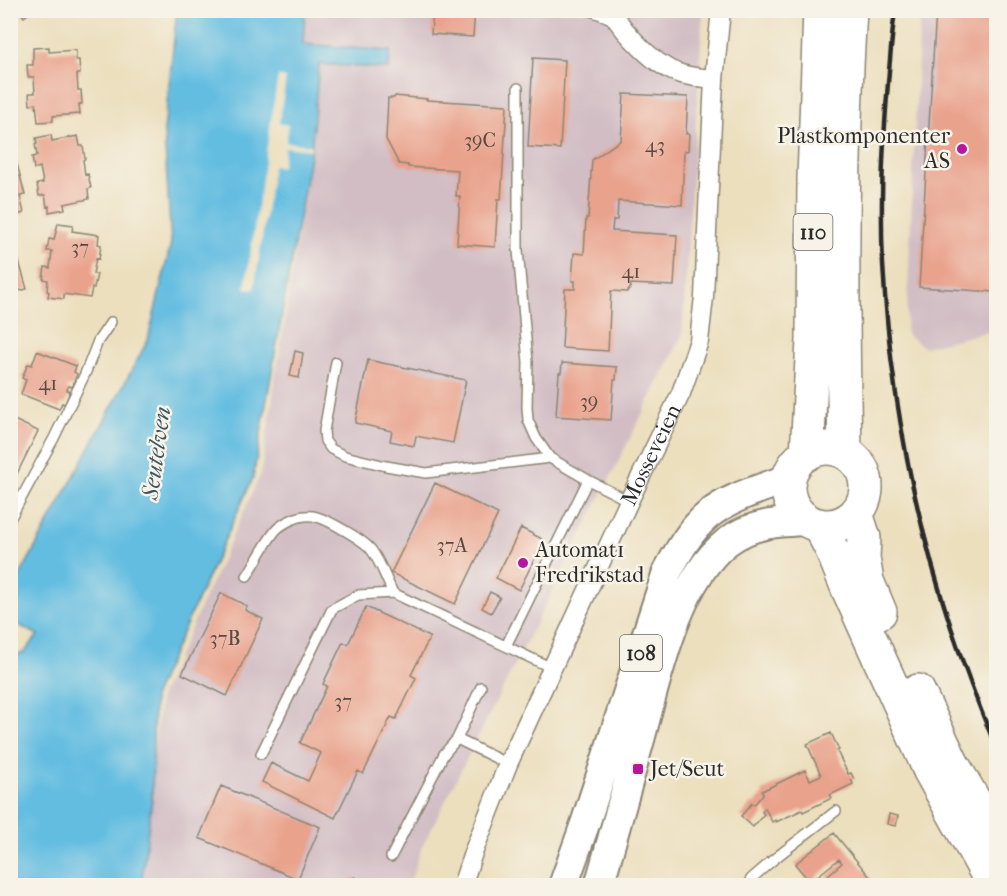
<svg xmlns="http://www.w3.org/2000/svg" width="1007" height="896" font-family="'IM FELL French Canon',serif">
<rect width="100%" height="100%" fill="#f7f3e8"/>
<filter id="ink" filterUnits="userSpaceOnUse"><feTurbulence type="fractalNoise" baseFrequency=".0167" numOctaves="2"/><feDisplacementMap in="SourceGraphic" scale="12" xChannelSelector="R" yChannelSelector="G"/><feConvolveMatrix kernelMatrix="1 2 1 2 8 2 1 2 1" color-interpolation-filters="sRGB"/></filter>
<filter id="wash" filterUnits="userSpaceOnUse"><feTurbulence type="fractalNoise" baseFrequency=".008" numOctaves="4" result="noise"/><feDisplacementMap in="SourceGraphic" scale="24" xChannelSelector="R" yChannelSelector="G"/><feGaussianBlur stdDeviation="1.35" result="paint"/><feColorMatrix in="noise" values="0 0 0 0 0 0 0 0 0 0 0 0 0 0 0 0 0 1.4 0 .05"/><feComposite in="paint" operator="in"/></filter>
<g filter="url(#wash)">
<rect width="100%" height="100%" fill="#ecdfbe"/>
<path fill="#d2bdc5" d="M 305,11 L 703,11 L 682,336 L 422,847 L 409,885 L 140,886 L 160,697 L 261,473 L 311,150 L 319,64 L 389,68 L 389,51 L 303,44 Z
M 920,11 L 996,11 L 996,330 L 924,347 L 906,334 Z"/>
<path fill="#64bde1" stroke="#487486" stroke-width="1.5" d="M 177,11 L 305,11 L 303,44 L 390,51 L 389,69 L 319,64 L 311,150 L 253,478 L 154,695 L 152,798 L 141,885 L 11,886 L 11,655 L 24,653 L 38,635 L 11,621 L 11,592 L 148,340 L 171,243 L 164,131 Z"/>
<path fill="#ecdfbe" d="M 278,76 L 286,78 L 279,123 L 288,125 L 286,142 L 311,145 L 311,150 L 285,147 L 282,167 L 273,166 L 254,290 L 245,288 Z"/>
<g id="blocks">
<path fill="#e9a28c" d="M 19,10 L 33,10 L 24,17 Z
M 433,10 L 475,10 L 473,37 L 431,34 Z
M 936,10 L 996,10 L 996,292 L 919,287 Z
M 49,47 L 49,52 L 76,50 L 76,60 L 79,60 L 80,74 L 77,74 L 78,90 L 81,90 L 82,104 L 79,104 L 80,114 L 53,116 L 53,121 L 38,122 L 36,104 L 30,105 L 29,93 L 35,93 L 34,77 L 28,77 L 27,65 L 33,65 L 33,48 Z
M 533,58 L 565,60 L 560,149 L 528,147 Z
M 624,94 L 688,97 L 686,134 L 689,134 L 688,151 L 684,151 L 682,205 L 618,201 L 617,220 L 613,220 L 612,231 L 677,235 L 674,286 L 631,284 L 630,289 L 627,292 L 611,291 L 608,351 L 562,348 L 565,289 L 575,289 L 575,281 L 572,281 L 574,253 L 584,254 L 586,218 L 588,218 L 592,160 L 621,140 Z
M 395,96 L 427,99 L 427,100 L 507,105 L 501,199 L 498,199 L 495,247 L 457,244 L 460,196 L 456,196 L 458,170 L 408,167 L 408,165 L 399,164 L 386,139 L 388,98 L 394,98 Z
M 51,135 L 52,141 L 78,136 L 80,146 L 83,146 L 85,159 L 83,160 L 85,175 L 88,174 L 91,188 L 88,189 L 89,199 L 64,204 L 65,209 L 49,212 L 49,206 L 47,207 L 45,195 L 39,196 L 37,184 L 43,183 L 40,167 L 34,169 L 32,157 L 37,156 L 35,144 L 37,144 L 36,138 Z
M 17,164 L 25,195 L 20,196 L 24,213 L 10,217 L 10,165 Z
M 58,223 L 73,225 L 72,231 L 99,235 L 98,244 L 101,245 L 99,259 L 96,258 L 93,274 L 97,274 L 94,288 L 92,288 L 90,298 L 64,294 L 64,299 L 48,297 L 49,292 L 47,291 L 48,280 L 43,279 L 45,267 L 50,268 L 51,260 L 52,251 L 47,251 L 49,239 L 54,240 Z
M 14,244 L 27,289 L 10,293 L 10,245 Z
M 37,351 L 76,366 L 74,372 L 77,374 L 72,387 L 68,386 L 67,390 L 70,391 L 65,404 L 62,403 L 59,409 L 21,394 L 26,380 L 22,378 L 28,364 L 32,365 Z
M 295,351 L 303,353 L 299,378 L 290,376 Z
M 368,360 L 466,380 L 453,443 L 416,436 L 414,446 L 390,441 L 392,431 L 355,423 Z
M 562,363 L 617,367 L 616,380 L 614,380 L 611,420 L 556,416 L 559,373 L 561,373 Z
M 10,418 L 38,431 L 10,488 Z
M 435,483 L 498,514 L 455,604 L 391,573 Z
M 521,528 L 544,540 L 519,590 L 496,578 Z
M 490,592 L 500,597 L 491,613 L 482,608 Z
M 221,593 L 247,606 L 245,610 L 263,619 L 227,696 L 182,674 Z
M 366,607 L 430,637 L 411,675 L 416,678 L 396,719 L 391,717 L 363,774 L 358,771 L 335,818 L 262,782 L 271,763 L 308,781 L 321,753 L 300,743 L 327,686 L 323,684 L 343,642 L 348,644 Z
M 831,733 L 839,750 L 837,751 L 848,774 L 851,773 L 854,779 L 851,780 L 853,784 L 830,795 L 832,798 L 803,812 L 802,810 L 776,822 L 775,820 L 772,822 L 765,808 L 762,812 L 764,814 L 753,827 L 741,816 L 752,803 L 754,805 L 763,794 L 762,791 L 805,770 L 810,780 L 821,775 L 807,744 Z
M 221,786 L 320,827 L 298,879 L 199,838 Z
M 889,814 L 898,816 L 896,826 L 887,824 Z
M 834,833 L 874,882 L 870,886 L 835,886 L 827,876 L 842,863 L 839,859 L 810,882 L 795,864 Z
M 355,877 L 359,886 L 336,886 Z"/>
</g>
</g>
<g filter="url(#ink)">
<use href="#blocks" fill-opacity="0" stroke="#8c8574" stroke-width="1.5"/>
<g fill="none" stroke-linecap="round" stroke-linejoin="round">
<g stroke="#8c8574" stroke-width="12">
<path id="lane" d="M 588,10 L 612,19
M 518,88 L 518,250 L 528,362 L 527,407 L 528,420 L 536,438 L 550,458 L 588,480 L 629,501
M 336,362 L 324,431 L 325,441 L 331,449 L 345,456 L 386,466 L 426,473 L 550,458
M 10,519 L 54,438 L 85,374 L 98,341 L 111,322
M 247,576 C 255,564 269,536 278,528 C 288,520 303,513 317,517 C 328,520 366,541 372,551 C 381,563 386,579 393,593
M 506,646 L 588,480
M 457,739 L 481,687
M 261,754 L 332,609 L 358,595 L 393,593 L 552,668
M 391,857 L 444,754 L 457,739 L 508,764
M 747,886 L 751,879 L 774,859 L 836,811"/>
</g>
<g stroke="#8c8574" stroke-width="21">
<g id="street">
<path d="M 610,10 C 625,33 655,67 681,74 C 691,77 703,78 714,79"/>
<path id="s1" d="M 462,886 L 473,853 L 508,764 L 629,501 L 681,393 L 699,341 L 704,297 L 714,79 L 721,10"/>
</g>
</g>
<g stroke="#8c8574" stroke-width="32">
<path id="primary" d="M 563,886 L 585,824 L 667,572 C 678,552 690,530 708,515 C 731,496 762,489 789,478
M 599,886 C 613,836 627,786 641,736 C 657,677 677,581 727,542 C 751,523 780,522 809,521"/>
</g>
<g stroke="#8c8574" stroke-width="36">
<path id="highway" d="M788 487a39 39 0 1 1 78 0a39 39 0 1 1-78 0Z
M 845,452 C 842,305 841,158 850,10
M 807,454 L 813,340 L 814,179 L 820,10
M 856,513 L 864,538 L 863,558 L 867,581 L 880,612
M 819,525 L 833,552 L 848,589 L 930,771 L 994,886
M 918,691 L 952,763 L 996,838"/>
</g>
<use href="#lane" stroke="#fff" stroke-width="9"/>
<use href="#street" stroke="#fff" stroke-width="18"/>
<use href="#primary" stroke="#fff" stroke-width="28"/>
<use href="#highway" stroke="#fff" stroke-width="33"/>
<path stroke="#2b2b2b" stroke-width="4.5" d="M 895,10 C 892,34 890,59 888,83 C 883,143 880,204 883,264 C 892,433 930,592 996,747"/>
</g>
</g>
<g fill="#b5179e" stroke="#f7f3e8" stroke-width="2">
<circle cx="962" cy="149" r="6"/>
<circle cx="523" cy="563" r="6"/>
<rect x="632" y="763" width="12" height="12" rx="3"/>
</g>
<g text-anchor="middle" dominant-baseline="central" stroke-width="5" stroke-linejoin="round" paint-order="stroke">
<g font-size="20" fill="#5a4943">
<text x="480" y="140">39C</text>
<text x="655" y="145">43</text>
<text x="80" y="247">37</text>
<text x="631" y="271">41</text>
<text x="48" y="383">41</text>
<text x="589" y="401">39</text>
<text x="452" y="545">37A</text>
<text x="225" y="638">37B</text>
<text x="343" y="701">37</text>
</g>
<g fill="#f7f3e8" stroke="#686764" stroke-width="1.5">
<rect x="793.5" y="214" width="39" height="36" rx="4.5"/>
<rect x="620" y="635" width="42" height="36" rx="4.5"/>
</g>
<g font-size="21" font-weight="bold" fill="#2b2b2b">
<text x="813" y="232">110</text>
<text x="641" y="653">108</text>
</g>
<g font-size="22" fill="#2b2b2b" stroke="#f7f3e8" text-anchor="start">
<text x="950" y="136" text-anchor="end">Plastkomponenter<tspan x="950" dy="25">AS</tspan></text>
<text x="535" y="550">Automat1<tspan x="535" dy="25">Fredrikstad</tspan></text>
<text x="650" y="769">Jet/Seut</text>
</g>
<g font-size="22" fill="#2b2b2b" stroke="#f7f3e8">
<text stroke="none"><textPath href="#s1" startOffset="471">Mosseveien</textPath></text>
</g>
<g font-size="24" font-style="italic" fill="#3c5762" stroke="#f7f3e8">
<text transform="translate(156 453) rotate(-82)">Seutelven</text>
</g>
</g>
<rect width="1007" height="896" fill="none" stroke="#f7f3e8" stroke-width="36"/>
</svg>
